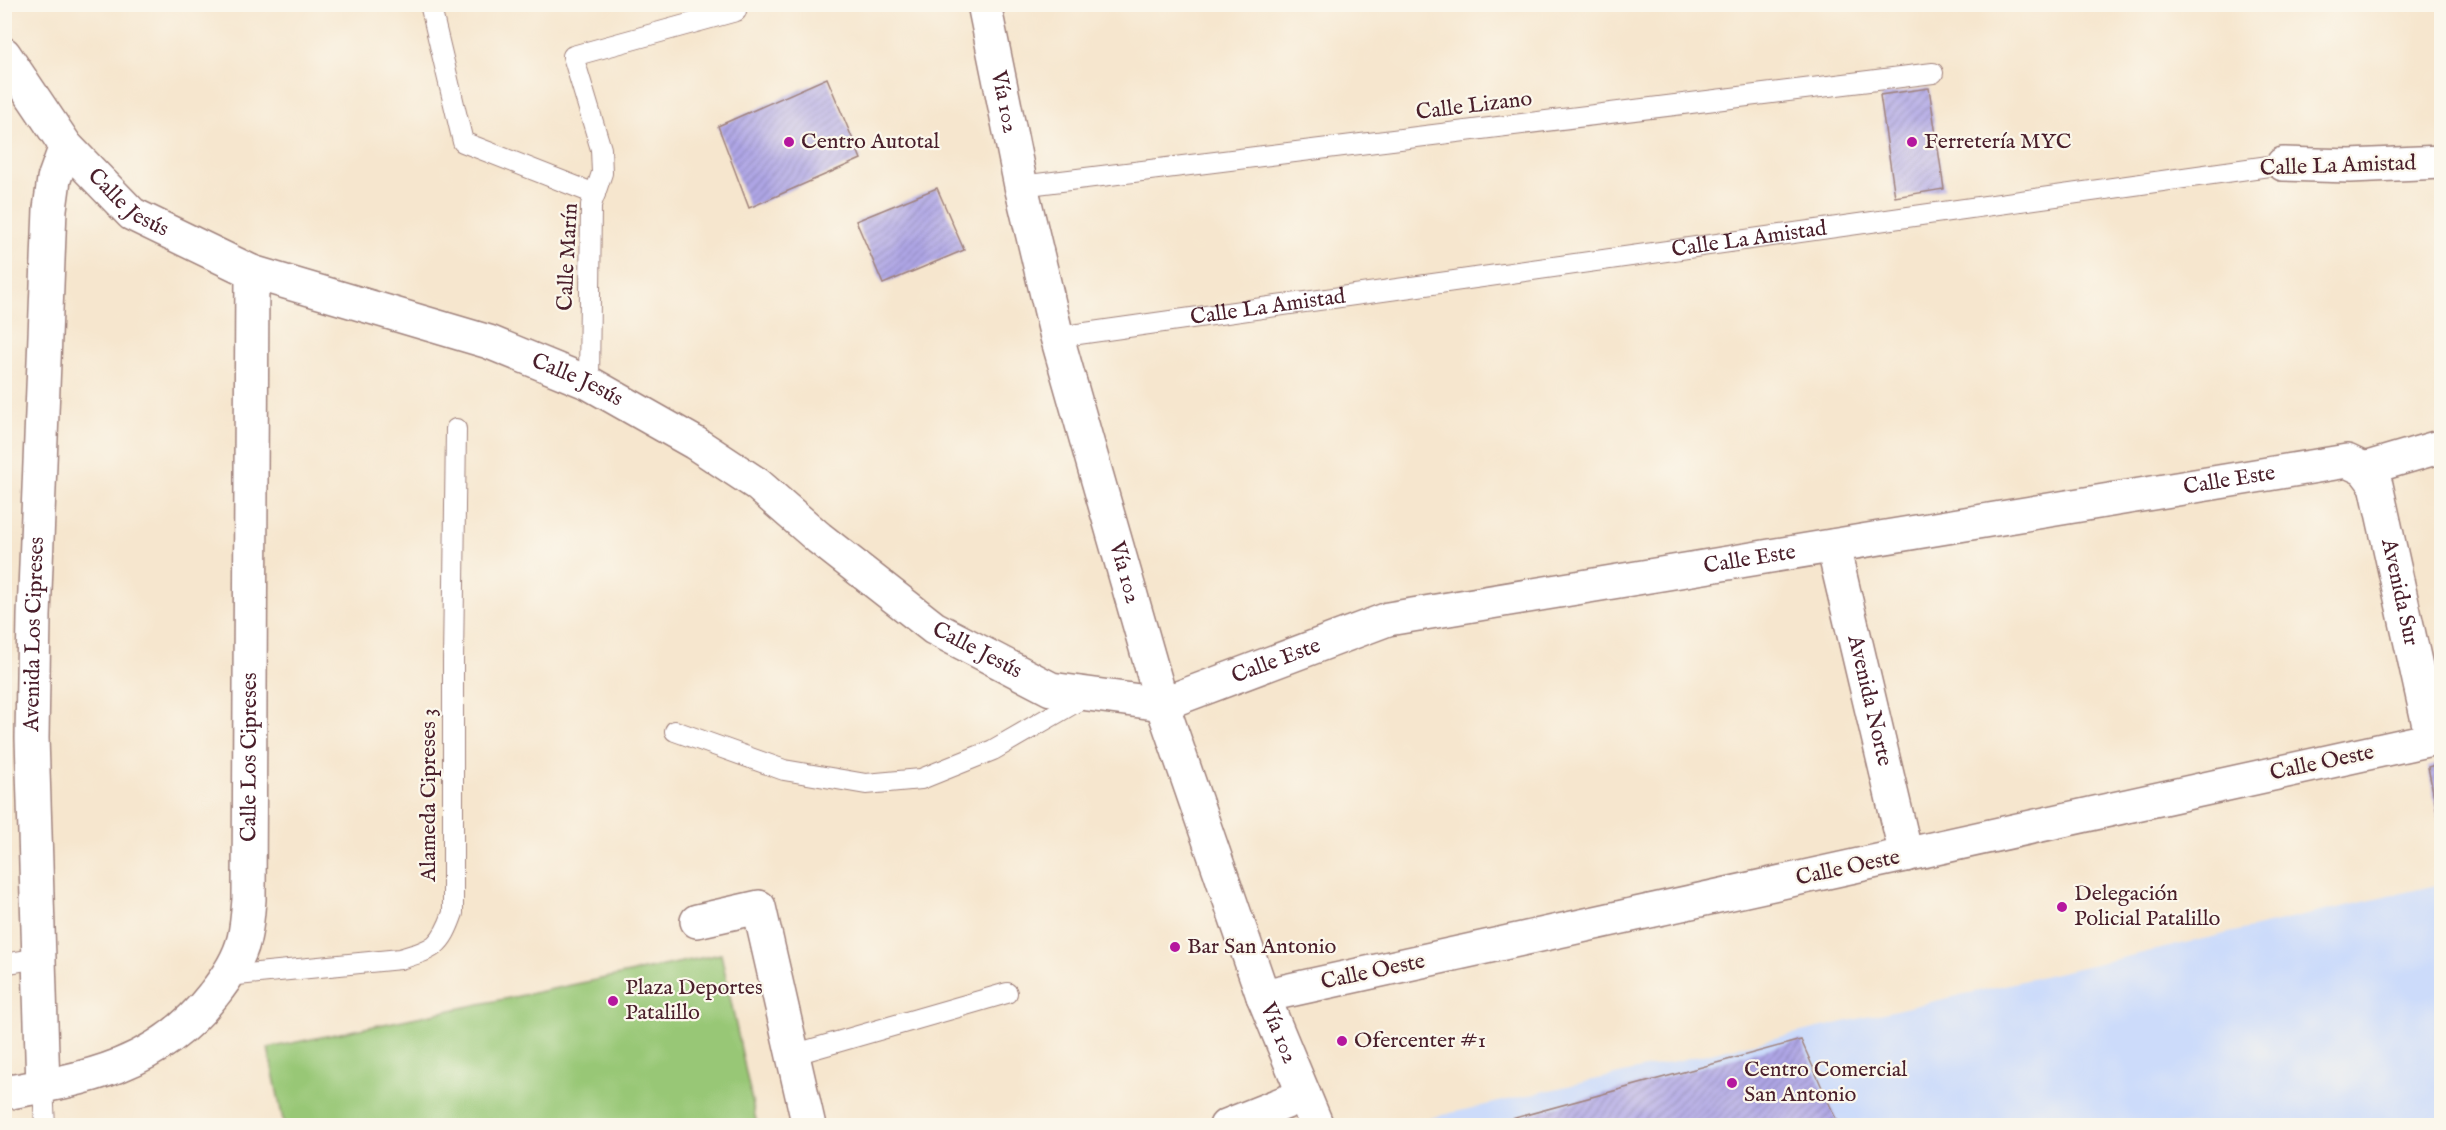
<svg xmlns="http://www.w3.org/2000/svg" width="2446" height="1130" font-family="'IM FELL English',serif">
<defs>
<pattern id="building-hatch" width="6" height="6" patternUnits="userSpaceOnUse" patternTransform="scale(1.5)"><rect width="6" height="6" fill="#afa6e6"/><path d="M-1 1l2-2M0 6l6-6M5 7l2-2" fill="none" stroke="#9087bb"/></pattern>
</defs>
<rect width="100%" height="100%" fill="#fbf7ec"/>
<filter id="ink" filterUnits="userSpaceOnUse"><feTurbulence type="fractalNoise" baseFrequency=".0167" numOctaves="2"/><feDisplacementMap in="SourceGraphic" scale="12" xChannelSelector="R" yChannelSelector="G"/><feConvolveMatrix kernelMatrix="1 2 1 2 8 2 1 2 1" color-interpolation-filters="sRGB"/></filter>
<filter id="wash" filterUnits="userSpaceOnUse"><feTurbulence type="fractalNoise" baseFrequency=".008" numOctaves="4" result="noise"/><feDisplacementMap in="SourceGraphic" scale="24" xChannelSelector="R" yChannelSelector="G"/><feGaussianBlur stdDeviation="1.35" result="paint"/><feColorMatrix in="noise" values="0 0 0 0 0 0 0 0 0 0 0 0 0 0 0 0 0 1.4 0 .05"/><feComposite in="paint" operator="in"/></filter>
<g filter="url(#wash)">
<rect width="100%" height="100%" fill="#f6e6ce"/>
<path fill="#ccdbfa" d="M 2441,884 L 2441,1125 L 1399,1125 Z"/>
<path fill="#98c776" stroke="#717350" stroke-width="1.5" d="M 721,954 L 757,1125 L 284,1125 L 268,1048 Z"/>
<g id="blocks">
<path fill="url(#building-hatch)" d="M 827,78 L 861,159 L 749,208 L 718,126 Z
M 1929,88 L 1944,189 L 1895,197 L 1880,95 Z
M 937,188 L 964,250 L 883,284 L 856,221 Z
M 2442,763 L 2442,827 L 2440,827 L 2428,767 Z
M 1801,1040 L 1839,1126 L 1489,1126 L 1489,1125 Z"/>
</g>
</g>
<g filter="url(#ink)">
<use href="#blocks" fill-opacity="0" stroke="#a0827c" stroke-width="1.5"/>
<g fill="none" stroke-linecap="round" stroke-linejoin="round">
<g stroke="#a0827c" stroke-width="22">
<g id="lane">
<path d="M 430,4 L 463,142 L 595,194"/>
<path d="M 1021,186 L 1933,73"/>
<path id="s1" d="M 1057,337 L 2283,164"/>
<path d="M 589,383 L 591,205 L 602,173 L 601,149 L 573,56 L 736,11"/>
<path d="M 675,731 L 784,770 L 866,784 L 921,779 L 993,750 L 1088,695"/>
<path d="M 4,964 L 38,958"/>
<path d="M 228,976 L 400,959 C 434,949 441,947 453,913 L 453,662 L 456,429"/>
<path d="M 792,1055 L 1007,993"/>
<path d="M 43,1086 L 45,1126"/>
</g>
</g>
<g stroke="#a0827c" stroke-width="36">
<g id="street">
<path d="M 2283,164 L 2350,166 L 2442,162"/>
<path d="M 2364,469 L 2442,446"/>
<path id="s2" d="M 1833,546 L 1906,855"/>
<path id="s3" d="M 1162,704 L 1388,619 L 2347,461 L 2364,469 L 2376,485 L 2432,739 L 1263,996"/>
<path d="M 697,921 L 759,907 L 809,1126"/>
<path id="s4" d="M 43,1086 L 32,738 L 34,616 L 50,209 L 54,179 L 66,146"/>
<path id="s5" d="M 4,1093 C 88,1079 159,1065 213,995 C 226,979 239,960 244,939 C 247,926 248,912 249,899 L 252,272"/>
<path d="M 1226,1126 L 1304,1095"/>
</g>
</g>
<g stroke="#a0827c" stroke-width="36">
<g id="secondary">
<path id="s6" d="M 984,4 L 1021,186 L 1057,337 L 1162,704 L 1263,996 L 1317,1126"/>
<path id="s7" d="M 4,54 L 66,146 L 132,214 L 252,272 L 489,342 L 589,383 L 695,443 L 757,484 L 819,538 L 934,628 L 1051,689 L 1162,704"/>
</g>
</g>
<use href="#lane" stroke="#fff" stroke-width="20"/>
<use href="#street" stroke="#fff" stroke-width="33"/>
<use href="#secondary" stroke="#fff" stroke-width="33"/>
</g>
</g>
<g fill="#b5179e" stroke="#fbf7ec" stroke-width="2">
<circle cx="789" cy="142" r="6"/>
<circle cx="1912" cy="142" r="6"/>
<circle cx="2062" cy="907" r="6"/>
<circle cx="1175" cy="947" r="6"/>
<circle cx="613" cy="1001" r="6"/>
<circle cx="1342" cy="1041" r="6"/>
<circle cx="1732" cy="1083" r="6"/>
</g>
<g text-anchor="middle" dominant-baseline="central" stroke-width="4.5" stroke-linejoin="round" paint-order="stroke">
<g font-size="22" fill="#4a1f2b" stroke="#fbf7ec">
<text stroke="none"><textPath href="#s6" startOffset="100">Vía 102</textPath></text>
<text transform="translate(1474 106) rotate(-7)">Calle Lizano</text>
<text transform="translate(2338 166) rotate(-2)">Calle La Amistad</text>
<text stroke="none"><textPath href="#s7" startOffset="196">Calle Jesús</textPath></text>
<text stroke="none"><textPath href="#s1" startOffset="699">Calle La Amistad</textPath></text>
<text transform="translate(568 257) rotate(-87)">Calle Marín</text>
<text stroke="none"><textPath href="#s1" startOffset="213">Calle La Amistad</textPath></text>
<text stroke="none"><textPath href="#s7" startOffset="682">Calle Jesús</textPath></text>
<text stroke="none"><textPath href="#s3" startOffset="1094">Calle Este</textPath></text>
<text stroke="none"><textPath href="#s3" startOffset="608">Calle Este</textPath></text>
<text stroke="none"><textPath href="#s6" startOffset="586">Vía 102</textPath></text>
<text stroke="none"><textPath href="#s3" startOffset="1362">Avenida Sur</textPath></text>
<text stroke="none"><textPath href="#s4" startOffset="452">Avenida Los Cipreses</textPath></text>
<text stroke="none"><textPath href="#s7" startOffset="1167">Calle Jesús</textPath></text>
<text stroke="none"><textPath href="#s3" startOffset="122">Calle Este</textPath></text>
<text stroke="none"><textPath href="#s2" startOffset="159">Avenida Norte</textPath></text>
<text stroke="none"><textPath href="#s5" startOffset="484">Calle Los Cipreses</textPath></text>
<text transform="translate(2322 763) rotate(-12)">Calle Oeste</text>
<text transform="translate(429 795) rotate(-90)">Alameda Cipreses 3</text>
<text transform="translate(1848 868) rotate(-12)">Calle Oeste</text>
<text transform="translate(1373 972) rotate(-12)">Calle Oeste</text>
<text stroke="none"><textPath href="#s6" startOffset="1072">Vía 102</textPath></text>
</g>
<g font-size="22" fill="#4a1f2b" stroke="#fbf7ec" text-anchor="start">
<text x="801" y="142">Centro Autotal</text>
<text x="1924" y="142">Ferretería MYC</text>
<text x="2074" y="894">Delegación<tspan x="2074" dy="25">Policial Patalillo</tspan></text>
<text x="1187" y="947">Bar San Antonio</text>
<text x="625" y="988">Plaza Deportes<tspan x="625" dy="25">Patalillo</tspan></text>
<text x="1354" y="1041">Ofercenter #1</text>
<text x="1744" y="1070">Centro Comercial<tspan x="1744" dy="25">San Antonio</tspan></text>
</g>
</g>
<rect width="2446" height="1130" fill="none" stroke="#fbf7ec" stroke-width="24"/>
</svg>
